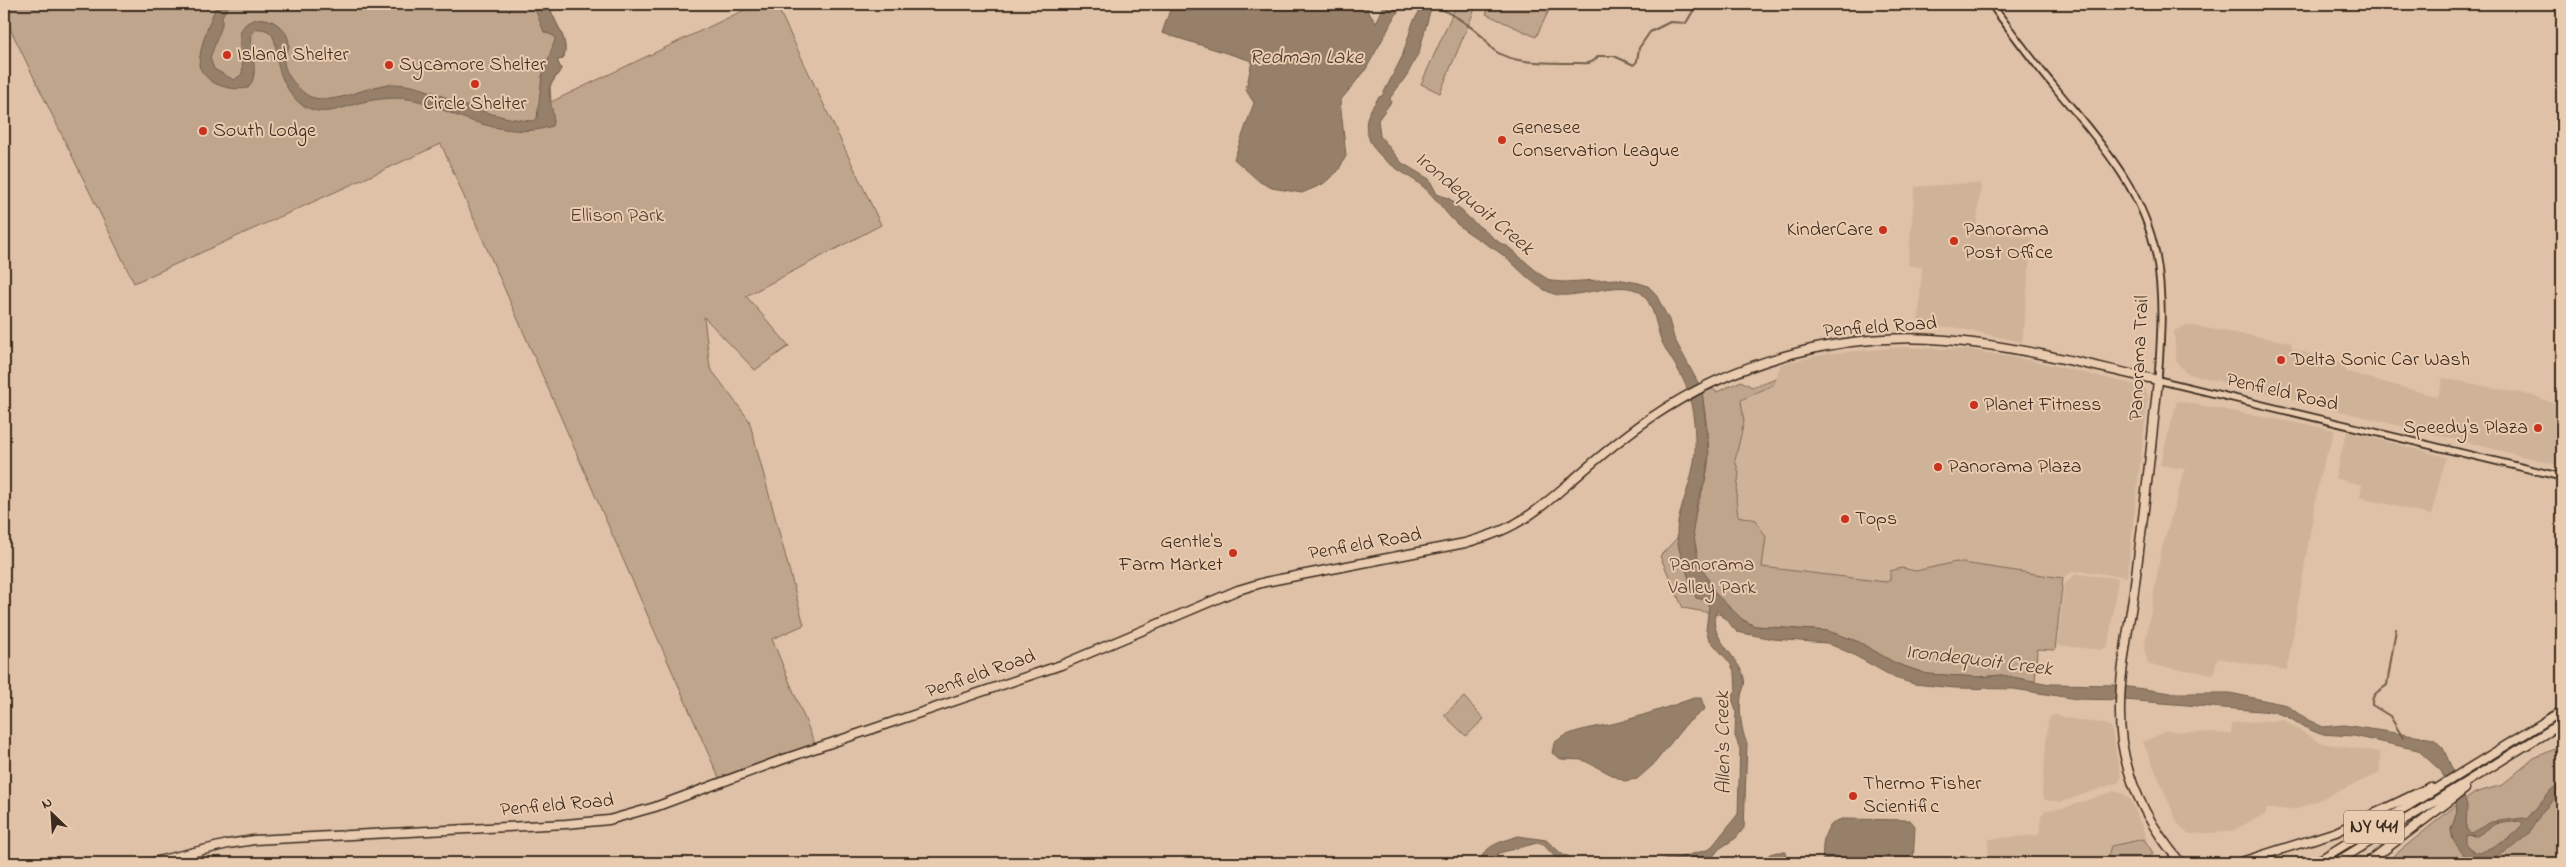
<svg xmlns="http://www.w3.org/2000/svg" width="2566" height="867" font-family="'Indie Flower',sans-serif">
<rect width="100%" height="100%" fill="#dec1a6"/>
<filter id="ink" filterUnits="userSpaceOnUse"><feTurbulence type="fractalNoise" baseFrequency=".02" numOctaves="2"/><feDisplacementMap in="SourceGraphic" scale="10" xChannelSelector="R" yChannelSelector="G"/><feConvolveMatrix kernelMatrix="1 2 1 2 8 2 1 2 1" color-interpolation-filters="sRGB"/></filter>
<g filter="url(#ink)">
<path fill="#cfb399" d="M 1969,183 L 1981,184 L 1976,230 L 2032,238 L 2022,342 L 1953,327 L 1918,328 L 1922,267 L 1908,265 L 1915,187 Z
M 2186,325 L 2290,342 L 2293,349 L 2340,363 L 2347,372 L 2438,397 L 2443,378 L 2535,396 L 2562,407 L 2562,466 L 2186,373 L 2176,361 L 2174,331 Z
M 1902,347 L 1971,350 L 2034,361 L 2144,387 L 2148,396 L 2127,577 L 2082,571 L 2070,573 L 2063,578 L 1956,562 L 1916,571 L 1909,568 L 1886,582 L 1762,567 L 1756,520 L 1743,519 L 1738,516 L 1736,509 L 1735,460 L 1744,422 L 1741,400 L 1773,385 L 1781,364 L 1826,354 Z
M 2177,401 L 2335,430 L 2320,474 L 2287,670 L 2217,658 L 2214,674 L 2149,665 L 2144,650 L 2161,552 L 2185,469 L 2160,465 Z
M 2347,431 L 2446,457 L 2431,515 L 2360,497 L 2362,485 L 2335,478 Z
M 2076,574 L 2118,578 L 2108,646 L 2101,650 L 2057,645 L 2064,585 Z
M 2056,715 L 2080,721 L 2103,723 L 2111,727 L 2121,777 L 2119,782 L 2061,802 L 2045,800 L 2042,794 L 2048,722 L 2051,716 Z
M 2283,720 L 2321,743 L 2380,752 L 2380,773 L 2298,809 L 2266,809 L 2266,814 L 2229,832 L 2189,834 L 2178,824 L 2143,742 L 2166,731 L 2231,734 L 2232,723 Z
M 2114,791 L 2124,794 L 2131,800 L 2147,839 L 2111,846 L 2106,863 L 1987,863 L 1989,839 L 2039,835 L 2041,816 L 2046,810 L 2064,808 Z"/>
<path fill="#c0a58d" stroke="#7e6856" d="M 4,4 L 549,4 C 553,23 571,39 563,59 L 557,60 L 561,69 L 550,86 L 551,102 L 757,4 L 776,4 L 881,225 L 746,296 L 789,346 L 755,370 L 704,317 L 710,368 L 749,420 L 804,625 L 772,639 L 815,744 L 719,778 L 441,144 L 134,283 L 4,16 Z
M 1457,4 L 1477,4 L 1440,93 L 1421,84 Z
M 1491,4 L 1552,4 L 1536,37 L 1486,14 Z
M 1776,378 L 1773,385 L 1741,400 L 1744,422 L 1735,460 L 1739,473 L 1736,499 L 1738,516 L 1756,520 L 1766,537 L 1762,567 L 1886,582 L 1890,580 L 1890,571 L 1902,568 L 1916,571 L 1956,562 L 2063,578 L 2055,650 L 2037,649 L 2035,682 L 2001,675 L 1980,677 L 1927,674 L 1895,663 L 1859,642 L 1828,631 L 1755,626 L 1740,618 L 1683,608 L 1660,556 L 1680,535 L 1693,537 C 1692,515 1700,501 1705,481 C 1713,452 1706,422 1702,393 L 1712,389 L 1717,392 L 1741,381 L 1752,387 Z
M 1464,697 L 1484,719 L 1466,736 L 1444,715 Z
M 2562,746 L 2562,863 L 2385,863 L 2456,805 L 2457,812 L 2451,830 L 2456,844 L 2471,833 L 2466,829 L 2465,800 L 2475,793 L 2502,785 L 2534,758 Z
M 2144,839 L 2153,853 L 2149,856 L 2157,863 L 2106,863 L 2111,846 Z"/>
<path fill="#97806b" stroke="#725e4c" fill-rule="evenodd" d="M 217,4 L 230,4 L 222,16 L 222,25 L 210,58 L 214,69 L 234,80 L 242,74 C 245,55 228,25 257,19 C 271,16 289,30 289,44 C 290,49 285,53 284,58 C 282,71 299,92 311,97 C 338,106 367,84 394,84 C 419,84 443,97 466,106 C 487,113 511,120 533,121 L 537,118 L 542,76 L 555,40 L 554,36 L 544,32 L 533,4 L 549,4 C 553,23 571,39 563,59 L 557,60 L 561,69 C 558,75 552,80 550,86 C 546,100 557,113 552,126 C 522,137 484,126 455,115 C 440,109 425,101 408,99 C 393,97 377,99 363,102 C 342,107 325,118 304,106 C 292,100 281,79 278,65 C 275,50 279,27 256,29 L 252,34 C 249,53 261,73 248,88 C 229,91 207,85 199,66 C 200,44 209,24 217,4 Z
M 1172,4 L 1370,4 L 1367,10 L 1376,23 L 1385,4 L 1402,4 L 1366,69 L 1340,101 L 1346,156 L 1338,171 L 1323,184 L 1302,193 L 1272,188 L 1260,182 L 1234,159 L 1254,103 L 1246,90 L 1252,61 L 1162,33 Z
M 1424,4 L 1432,4 L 1419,52 L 1407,75 L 1390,98 L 1391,102 L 1378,120 L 1380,136 L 1402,163 L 1429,179 L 1437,194 L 1450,199 L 1470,219 L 1500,243 L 1507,246 L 1541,275 L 1551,281 L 1564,282 L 1617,279 L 1639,283 L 1648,286 L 1655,293 L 1669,320 L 1674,338 L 1702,390 L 1709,455 L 1705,482 L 1697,503 L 1693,530 L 1698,559 L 1715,593 L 1744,621 L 1755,626 L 1828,631 L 1840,635 L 1859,642 L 1895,663 L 1927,674 L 1980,677 L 2001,675 L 2050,684 L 2115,685 L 2171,693 L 2230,693 L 2287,705 L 2304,718 L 2323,727 L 2344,725 L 2434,739 L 2443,748 L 2464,796 L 2467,805 L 2466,829 L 2471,833 L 2491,822 L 2523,818 L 2527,819 L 2551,790 L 2562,781 L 2562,791 L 2542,812 L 2529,833 L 2515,846 L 2485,862 L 2472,860 L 2463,854 L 2453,840 L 2451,830 L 2457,812 L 2456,801 L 2441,771 L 2418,750 L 2354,736 L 2320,734 L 2304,727 L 2286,716 L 2273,712 L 2125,700 L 2077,699 L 2014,689 L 1955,688 L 1914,684 L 1895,678 L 1852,654 L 1827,643 L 1773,639 L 1737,632 L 1717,610 C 1705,633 1736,654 1743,675 C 1747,686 1742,688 1741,697 C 1739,709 1741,732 1747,743 L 1744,828 L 1736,838 L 1719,849 L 1708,863 L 1641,863 L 1679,858 L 1710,849 L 1738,814 L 1740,749 L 1735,736 L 1736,711 L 1732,698 L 1736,691 L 1735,673 L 1730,663 L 1709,639 L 1706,630 L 1709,606 L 1705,600 L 1696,598 C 1689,575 1673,547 1678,522 C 1684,494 1697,470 1695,441 C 1695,424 1692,402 1686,386 C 1680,370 1669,357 1662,342 C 1656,328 1655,309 1645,297 C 1628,274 1577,301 1554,294 C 1536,288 1523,273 1509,260 C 1493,246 1473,238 1457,224 C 1444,212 1435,196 1421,185 C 1404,172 1380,162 1370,141 C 1362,122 1368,113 1379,97 L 1382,96 L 1402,57 L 1413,22 ZM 2520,821 L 2523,824 L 2509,839 L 2479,853 L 2474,852 L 2466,843 L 2466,835 L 2477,836 L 2495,824 Z
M 1694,698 L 1701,698 L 1705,709 L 1686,724 L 1653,765 L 1637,779 L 1624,781 L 1583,760 L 1561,759 L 1552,753 L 1554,743 C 1572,728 1598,728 1620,722 C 1644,715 1669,707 1694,698 Z
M 1842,819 L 1910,820 L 1915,826 L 1913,863 L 1823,863 C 1822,846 1822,824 1842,819 Z
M 1518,836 L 1546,840 L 1563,855 L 1568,856 L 1576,863 L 1560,863 L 1544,845 L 1537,843 L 1499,853 L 1485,863 L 1479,863 C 1485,844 1502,842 1518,836 Z
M 1777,852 L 1786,852 L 1784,863 L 1760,863 L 1770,854 Z"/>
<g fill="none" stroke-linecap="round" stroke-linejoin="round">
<path stroke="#725e4c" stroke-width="2" d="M 1431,4 C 1450,12 1467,23 1483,37 C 1487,41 1490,48 1495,51 C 1513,64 1549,63 1570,63 C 1581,62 1591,67 1598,56 L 1614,56 L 1634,65 L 1637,61 L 1639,48 L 1650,32 L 1670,22 L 1686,23 L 1696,6 L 1709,4
M 2396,629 L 2387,685 C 2379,692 2371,693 2372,705 L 2390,716 L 2403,738"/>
<g stroke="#3b2a1e" stroke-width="9">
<path id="minor" d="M 1991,4 C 2011,31 2031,59 2053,85 C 2095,137 2143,187 2156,255 C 2164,297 2161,337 2158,380 L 2562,477"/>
</g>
<g stroke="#3b2a1e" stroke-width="11">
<path id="major" d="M 149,863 L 228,844 L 254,840 L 566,824 L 609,820 L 655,807 L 784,759 L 1061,665 L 1238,590 L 1265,582 L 1465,543 C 1482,538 1499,533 1515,524 C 1537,512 1555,495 1575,478 C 1599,457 1625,435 1652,417 C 1736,360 1844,331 1946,340 C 2018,346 2088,365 2158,380 C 2151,450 2143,521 2134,591 C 2127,640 2115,693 2122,742 C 2129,788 2151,828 2181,863
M 2238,863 L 2336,832 L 2430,787
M 2315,863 L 2562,711
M 2335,863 L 2562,723
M 2367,863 L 2465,789"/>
</g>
<use href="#minor" stroke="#e9cbaf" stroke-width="5.5"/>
<use href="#major" stroke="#e9cbaf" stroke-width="8"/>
</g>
</g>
<g fill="#c8321e" stroke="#e9cbaf" stroke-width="2">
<circle cx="227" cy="55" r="5"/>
<circle cx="389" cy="65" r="5"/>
<circle cx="475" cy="84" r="5"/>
<circle cx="203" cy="131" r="5"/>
<circle cx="1502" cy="140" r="5"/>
<circle cx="1883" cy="230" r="5"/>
<circle cx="1954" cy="241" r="5"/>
<circle cx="2281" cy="360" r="5"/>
<circle cx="1974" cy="405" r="5"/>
<circle cx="2538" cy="428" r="5"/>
<circle cx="1938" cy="467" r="5"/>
<circle cx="1845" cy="519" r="5"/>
<circle cx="1233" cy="553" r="5"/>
<circle cx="1853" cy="796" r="5"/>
</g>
<g text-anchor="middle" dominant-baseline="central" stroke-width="4" stroke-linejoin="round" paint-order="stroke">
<rect fill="#e9cbaf" stroke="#6f5a4a" stroke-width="1" x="2344" y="810.5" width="60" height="33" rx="4"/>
<g font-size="19" font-weight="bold" fill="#3b2a1e">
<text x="2374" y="827">NY 441</text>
</g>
<g font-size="20" fill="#3b2a1e" stroke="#e9cbaf" text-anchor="start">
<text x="237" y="55">Island Shelter</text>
<text x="399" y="65">Sycamore Shelter</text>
<text x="475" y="104" text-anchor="middle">Circle Shelter</text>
<text x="1512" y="128">Genesee<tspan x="1512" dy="23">Conservation League</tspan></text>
<text x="213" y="131">South Lodge</text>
<text x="1873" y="230" text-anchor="end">KinderCare</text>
<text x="1964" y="230">Panorama<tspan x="1964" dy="23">Post Office</tspan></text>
<text x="2291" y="360">Delta Sonic Car Wash</text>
<text x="1984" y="405">Planet Fitness</text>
<text x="2528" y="428" text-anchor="end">Speedy's Plaza</text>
<text x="1948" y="467">Panorama Plaza</text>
<text x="1855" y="519">Tops</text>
<text x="1223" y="542" text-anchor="end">Gentle's<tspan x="1223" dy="23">Farm Market</tspan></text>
<text x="1863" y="784">Thermo Fisher<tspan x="1863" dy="23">Scientific</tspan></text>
</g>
<g font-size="20" fill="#4f3c2f" stroke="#e9cbaf">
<text x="617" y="216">Ellison Park</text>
<text x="1712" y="565">Panorama<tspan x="1712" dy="23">Valley Park</tspan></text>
</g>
<g font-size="20" fill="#3b2a1e" stroke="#e9cbaf">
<text transform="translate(1880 328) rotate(-4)">Penfield Road</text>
<text transform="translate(2140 358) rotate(-87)">Panorama Trail</text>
<text transform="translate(2282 393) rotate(13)">Penfield Road</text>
<text transform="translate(1365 545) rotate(-10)">Penfield Road</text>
<text transform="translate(981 675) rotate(-19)">Penfield Road</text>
<text transform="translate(557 806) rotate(-5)">Penfield Road</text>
</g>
<g font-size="21" font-style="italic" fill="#4d3b2d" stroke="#e9cbaf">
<text x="1306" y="58">Redman Lake</text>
<text transform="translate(1474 204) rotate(40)">Irondequoit Creek</text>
<text transform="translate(1979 661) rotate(7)">Irondequoit Creek</text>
<text transform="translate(1724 743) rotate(-91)">Allen's Creek</text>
</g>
</g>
<rect width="2566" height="867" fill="none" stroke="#e9cbaf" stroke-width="20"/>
<rect x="10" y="10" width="2546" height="847" fill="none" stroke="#3b2a1e" stroke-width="2" filter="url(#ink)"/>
<g transform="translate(52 814) rotate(335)" stroke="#e9cbaf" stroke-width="4" paint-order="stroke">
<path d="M0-4L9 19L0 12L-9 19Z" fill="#3b2a1e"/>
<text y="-8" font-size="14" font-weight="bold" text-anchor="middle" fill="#3b2a1e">N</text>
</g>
</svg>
